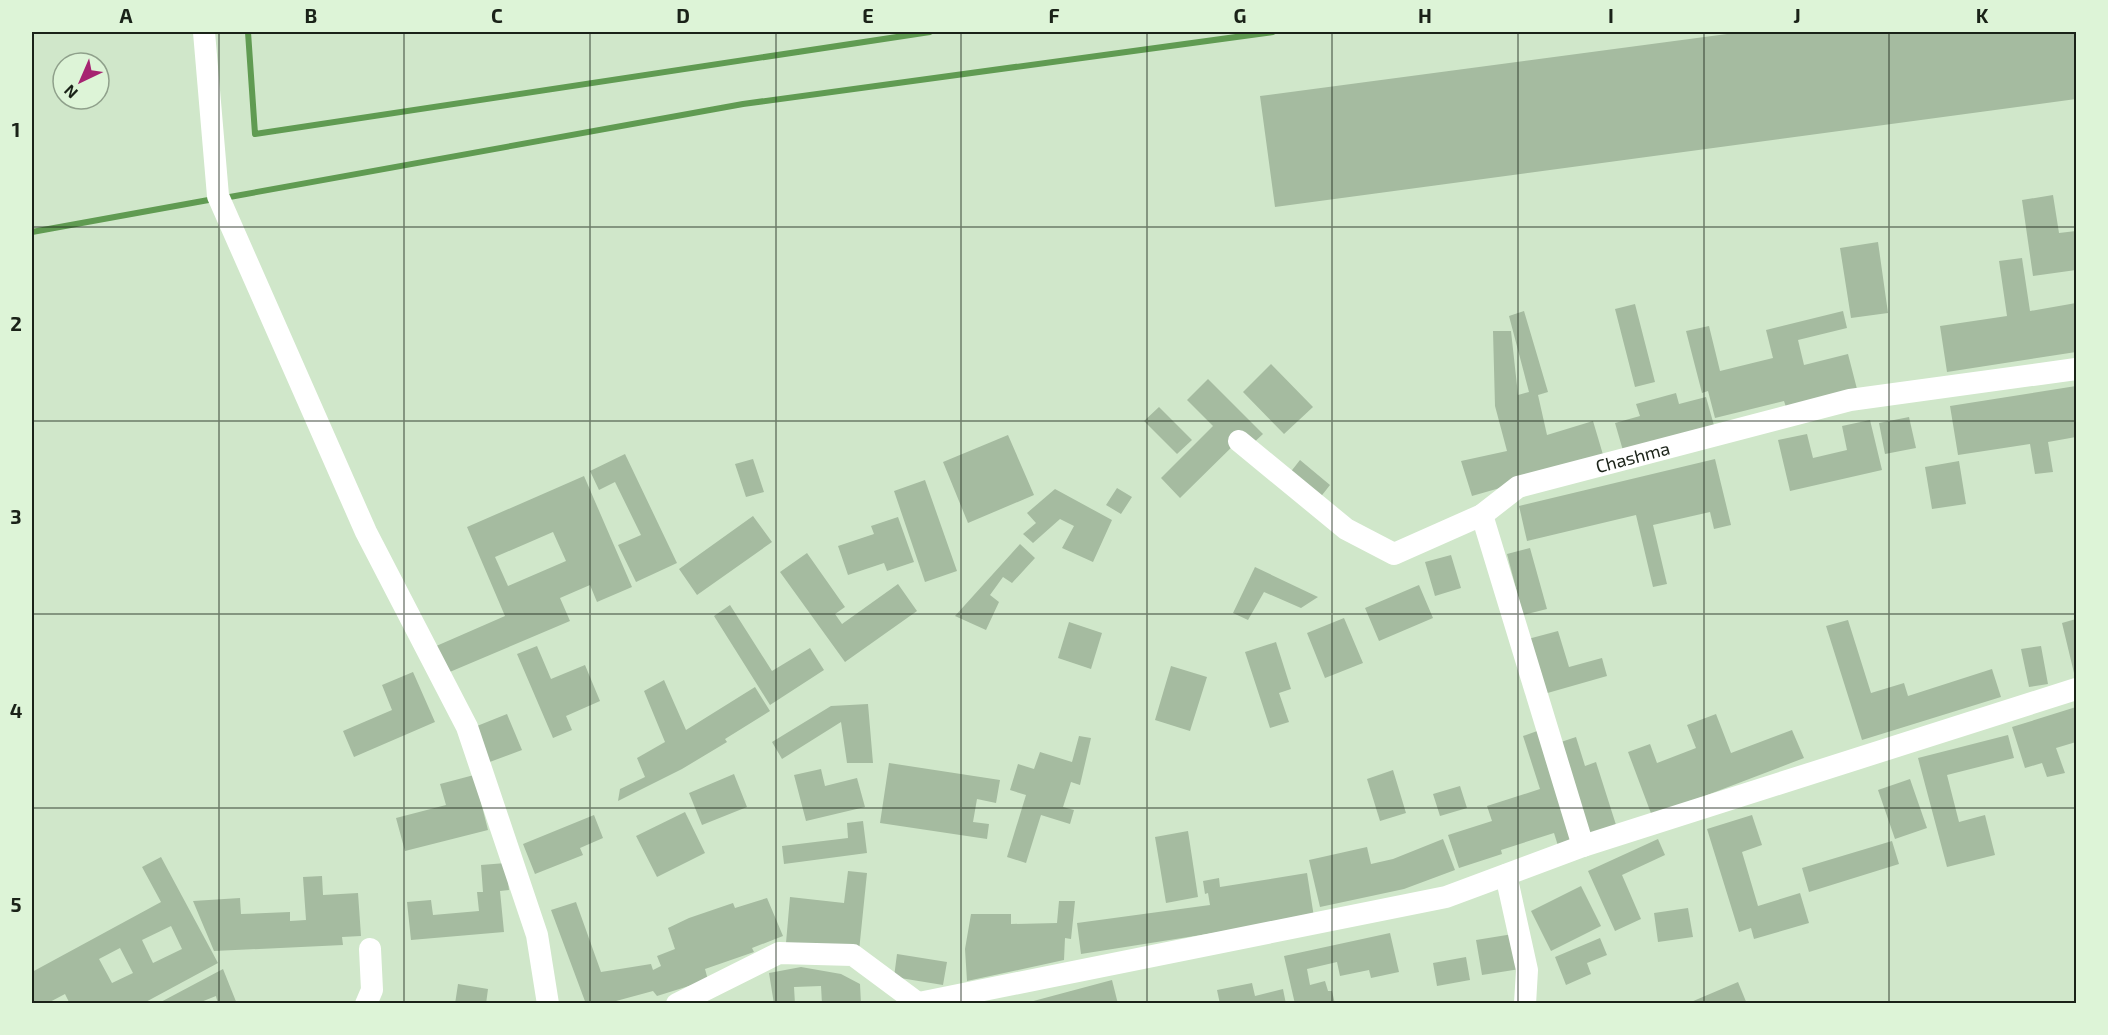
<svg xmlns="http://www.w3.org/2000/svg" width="2108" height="1035" font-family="'Exo 2',sans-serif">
<rect width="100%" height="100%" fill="#d0e7ca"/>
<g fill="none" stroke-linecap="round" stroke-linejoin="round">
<path stroke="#609b52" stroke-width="6" d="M 248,32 L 255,134 L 930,32
M 224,198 L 743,104 L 1273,32
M 32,232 L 214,199"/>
</g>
<path fill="#a5bba0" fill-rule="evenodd" d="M 1742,32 L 2076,32 L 2076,99 L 1275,207 L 1260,96 Z
M 2053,195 L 2059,233 L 2076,231 L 2076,270 L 2033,276 L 2022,200 Z
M 1878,242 L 1888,313 L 1851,318 L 1840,248 Z
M 2022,258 L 2030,311 L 2076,303 L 2076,352 L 1947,372 L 1940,326 L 2007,316 L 1999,261 Z
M 1635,304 L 1655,382 L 1635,387 L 1615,309 Z
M 1524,311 L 1548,392 L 1538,395 L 1547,435 L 1593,421 L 1604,458 L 1472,496 L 1461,461 L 1507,451 L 1495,406 L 1493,331 L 1511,331 L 1518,395 L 1529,392 L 1509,316 Z
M 1843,311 L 1847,328 L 1798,340 L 1804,365 L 1848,354 L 1857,389 L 1786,407 L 1784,401 L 1715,418 L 1708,391 L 1702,393 L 1686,331 L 1709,326 L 1720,371 L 1773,358 L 1766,330 Z
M 1271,364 L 1313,407 L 1284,434 L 1243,392 Z
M 1208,379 L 1263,434 L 1250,446 L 1242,437 L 1180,498 L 1161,478 L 1213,426 L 1187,400 Z
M 2076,386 L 2076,437 L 2048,442 L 2053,472 L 2035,474 L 2030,444 L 1958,455 L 1950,406 Z
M 1676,393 L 1679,404 L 1706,397 L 1715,429 L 1624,454 L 1615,423 L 1640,416 L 1636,404 Z
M 1159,407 L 1192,440 L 1177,454 L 1144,421 Z
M 1909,417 L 1916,448 L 1885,454 L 1879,423 Z
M 1870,420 L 1882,470 L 1790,491 L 1778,440 L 1807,434 L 1813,458 L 1847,450 L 1842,426 Z
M 1008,435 L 1034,495 L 968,523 L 943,462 Z
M 625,454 L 677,563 L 636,582 L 618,545 L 641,535 L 615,482 L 599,490 L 590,471 Z
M 753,459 L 764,492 L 746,497 L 735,464 Z
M 1715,459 L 1731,525 L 1714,529 L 1710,512 L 1653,525 L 1667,584 L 1653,587 L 1636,515 L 1527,541 L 1519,506 Z
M 1300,460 L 1330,485 L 1319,499 L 1289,474 Z
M 1959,461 L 1966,504 L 1932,509 L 1925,467 Z
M 584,476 L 632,587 L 597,602 L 590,585 L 560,598 L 570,621 L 445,674 L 434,647 L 505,616 L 467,527 ZM 553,532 L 566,561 L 508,586 L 495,557 Z
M 925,480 L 957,571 L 925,582 L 894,491 Z
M 1117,488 L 1132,497 L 1121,514 L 1106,505 Z
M 1055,489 L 1112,520 L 1093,562 L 1062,548 L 1074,526 L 1060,519 L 1033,543 L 1023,534 L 1036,523 L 1027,513 Z
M 753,516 L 772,542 L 697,595 L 679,569 Z
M 898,517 L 914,562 L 887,571 L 884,563 L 848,575 L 838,546 L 874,534 L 871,526 Z
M 1020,544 L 1035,558 L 1012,583 L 1003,577 L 990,595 L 999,602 L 986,630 L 955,616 Z
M 1530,548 L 1547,609 L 1523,615 L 1507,554 Z
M 807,553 L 845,607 L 835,614 L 842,624 L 898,584 L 917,611 L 845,662 L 780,572 Z
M 1451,555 L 1461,588 L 1435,596 L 1425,562 Z
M 1255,567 L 1318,597 L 1301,608 L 1264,592 L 1248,620 L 1233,613 Z
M 1419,585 L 1433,618 L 1379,641 L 1365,608 Z
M 730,605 L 772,671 L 810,648 L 824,670 L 770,705 L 714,616 Z
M 1344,618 L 1363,663 L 1325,678 L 1307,633 Z
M 2076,619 L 2076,672 L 2074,673 L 2062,623 Z
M 1848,620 L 1871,693 L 1904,683 L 1908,696 L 1992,669 L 2001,697 L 1862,740 L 1826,626 Z
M 1069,622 L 1102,633 L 1091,669 L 1058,658 Z
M 1558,631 L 1569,667 L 1602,658 L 1607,676 L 1544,694 L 1528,639 Z
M 1276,642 L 1291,689 L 1279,693 L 1289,722 L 1270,728 L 1245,652 Z
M 537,646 L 551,679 L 585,665 L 600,701 L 566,716 L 572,730 L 553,738 L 517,654 Z
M 2041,646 L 2048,684 L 2029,687 L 2021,649 Z
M 1171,666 L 1207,677 L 1190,731 L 1155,720 Z
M 413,672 L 435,722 L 354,757 L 343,731 L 392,710 L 382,685 Z
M 664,680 L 686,730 L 755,687 L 770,711 L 725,739 L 727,742 L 682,769 L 618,801 L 620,789 L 645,777 L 637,758 L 665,742 L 644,691 Z
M 868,704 L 873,763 L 847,763 L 841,722 L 782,759 L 772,742 L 831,706 Z
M 2076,707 L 2076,742 L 2056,748 L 2065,773 L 2047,777 L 2042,763 L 2025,768 L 2012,727 Z
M 507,714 L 522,750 L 487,763 L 472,728 Z
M 1716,714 L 1731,753 L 1792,730 L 1804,758 L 1652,816 L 1628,752 L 1650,744 L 1657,763 L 1696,748 L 1687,725 Z
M 1540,730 L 1577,843 L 1559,849 L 1554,833 L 1501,850 L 1502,854 L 1459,868 L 1448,835 L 1492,821 L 1487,806 L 1540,789 L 1523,736 Z
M 2008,735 L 2014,758 L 1947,775 L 1959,822 L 1985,815 L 1995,855 L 1947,867 L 1918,758 Z
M 1079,736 L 1091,738 L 1080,785 L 1071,782 L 1063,807 L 1074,810 L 1070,824 L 1041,815 L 1026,863 L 1007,857 L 1026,795 L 1010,790 L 1018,764 L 1034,769 L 1040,752 L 1072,762 Z
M 1576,737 L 1585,766 L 1596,762 L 1617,828 L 1585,838 L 1555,744 Z
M 889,763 L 1000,780 L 996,803 L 977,799 L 973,822 L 989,824 L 987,839 L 880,823 Z
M 821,769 L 825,786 L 857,778 L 865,807 L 806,821 L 794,775 Z
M 1393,770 L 1406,813 L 1380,821 L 1367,779 Z
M 734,774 L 747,807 L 702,825 L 689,793 Z
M 474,775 L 488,830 L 405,851 L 396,818 L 446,805 L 440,784 Z
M 1910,779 L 1927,828 L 1895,839 L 1878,790 Z
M 1460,786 L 1467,808 L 1440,816 L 1433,794 Z
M 685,812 L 705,853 L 657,877 L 636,836 Z
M 594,815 L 603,838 L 580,848 L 583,855 L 535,874 L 523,844 Z
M 1752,815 L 1762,845 L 1742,852 L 1758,906 L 1800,893 L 1809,923 L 1754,939 L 1751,928 L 1739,932 L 1707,829 Z
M 863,821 L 867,853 L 784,864 L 782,846 L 848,838 L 847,823 Z
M 1188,831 L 1198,897 L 1166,903 L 1155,837 Z
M 1443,839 L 1455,870 L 1404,889 L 1320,907 L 1309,860 L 1367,847 L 1371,864 L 1393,859 Z
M 1658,839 L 1665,855 L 1622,875 L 1641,919 L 1615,931 L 1588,871 Z
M 1892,841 L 1899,864 L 1809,892 L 1802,868 Z
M 161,857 L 218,963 L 142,1004 L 70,1004 L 65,994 L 46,1004 L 32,1004 L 32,972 L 161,902 L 142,867 ZM 171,926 L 182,949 L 153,963 L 142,940 ZM 120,948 L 133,973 L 112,983 L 99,959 Z
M 506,863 L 509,890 L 500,891 L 504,932 L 411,940 L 407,902 L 431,900 L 433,915 L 479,911 L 477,892 L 483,892 L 481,865 Z
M 848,871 L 867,873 L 859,951 L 786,943 L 790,897 L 844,903 Z
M 1307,873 L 1314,917 L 1081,954 L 1077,923 L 1210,905 L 1208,893 L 1205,894 L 1203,881 L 1219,878 L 1220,887 Z
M 322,876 L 323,895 L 358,893 L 361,936 L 342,937 L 343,945 L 214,951 L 193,901 L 240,898 L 241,914 L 290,912 L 290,921 L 306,920 L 303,877 Z
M 1581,886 L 1601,926 L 1551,951 L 1531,911 Z
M 767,898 L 783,936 L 752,948 L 754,952 L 705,969 L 708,980 L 657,996 L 653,991 L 605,1004 L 586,1004 L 551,910 L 576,902 L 601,972 L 651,964 L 653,970 L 661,966 L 657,956 L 675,949 L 668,928 L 689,918 L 733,903 L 735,908 Z
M 1059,901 L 1075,901 L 1071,939 L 1065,938 L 1064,960 L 967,981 L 965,949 L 971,914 L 1011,914 L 1011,924 L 1057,923 Z
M 1688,908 L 1693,937 L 1658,942 L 1654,913 Z
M 1390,933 L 1399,972 L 1371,978 L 1369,970 L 1340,976 L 1337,962 L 1307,969 L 1310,985 L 1325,981 L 1328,991 L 1332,991 L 1335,1004 L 1295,1004 L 1284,956 Z
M 1513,934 L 1520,969 L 1482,975 L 1476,940 Z
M 1600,938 L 1607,955 L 1587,963 L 1591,974 L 1566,985 L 1555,957 Z
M 897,954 L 947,962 L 943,985 L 894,977 Z
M 1466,957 L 1470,980 L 1437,986 L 1433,963 Z
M 801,967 L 841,974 L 860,984 L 861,1004 L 822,1004 L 821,986 L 794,987 L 795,1004 L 774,1004 L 769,973 Z
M 223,969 L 237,1004 L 218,1004 L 216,996 L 196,1004 L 157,1004 Z
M 1112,980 L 1118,1004 L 1026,1004 L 1026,1003 Z
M 1738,982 L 1747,1004 L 1692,1004 L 1691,1002 Z
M 1252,983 L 1255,996 L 1283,989 L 1286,1004 L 1220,1004 L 1217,990 Z
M 458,984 L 488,989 L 486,1004 L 455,1004 Z"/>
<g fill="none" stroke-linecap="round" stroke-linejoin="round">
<g stroke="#fff" stroke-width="22">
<path d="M 204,32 L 218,196 L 366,532 L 467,727 L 537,935 L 548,1004"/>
<path id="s1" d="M 1239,441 L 1346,529 L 1394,554 L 1482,515 L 1518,487 L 1850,400 L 2076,369"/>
<path d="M 1482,515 L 1583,846"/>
<path d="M 1506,875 L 1527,970 L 1525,1004"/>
<path d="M 919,1003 L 1446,897 L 1583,846 L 2076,689"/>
<path d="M 366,1004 L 372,990 L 370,949"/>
<path d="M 677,1004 L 779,953 L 853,955 L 919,1004"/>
</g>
</g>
<path fill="none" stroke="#1a2218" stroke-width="1.5" stroke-opacity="0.55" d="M 219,32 L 219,1004M 404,32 L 404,1004M 590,32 L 590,1004M 776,32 L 776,1004M 961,32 L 961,1004M 1147,32 L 1147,1004M 1332,32 L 1332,1004M 1518,32 L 1518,1004M 1704,32 L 1704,1004M 1889,32 L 1889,1004M 32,227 L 2076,227M 32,421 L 2076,421M 32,614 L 2076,614M 32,808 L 2076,808"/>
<g text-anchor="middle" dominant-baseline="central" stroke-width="4.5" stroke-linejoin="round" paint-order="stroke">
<g font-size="18" fill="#1a2218" stroke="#ddf4d7">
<text stroke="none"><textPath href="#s1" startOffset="453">Chashma</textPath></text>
</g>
</g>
<rect width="2108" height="1035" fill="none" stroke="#ddf4d7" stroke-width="66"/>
<g transform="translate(81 81) rotate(224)"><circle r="28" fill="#ddf4d7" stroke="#8fa08b" stroke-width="1.5"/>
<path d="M0-4.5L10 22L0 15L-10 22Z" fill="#a62371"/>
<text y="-9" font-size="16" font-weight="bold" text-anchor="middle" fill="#1a2218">N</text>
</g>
<rect x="33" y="33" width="2042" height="969" fill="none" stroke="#1a2218" stroke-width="2"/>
<g font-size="20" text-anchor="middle" font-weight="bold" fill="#1a2218">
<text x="126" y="23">A</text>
<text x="311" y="23">B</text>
<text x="497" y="23">C</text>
<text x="683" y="23">D</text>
<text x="868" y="23">E</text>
<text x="1054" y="23">F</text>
<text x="1240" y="23">G</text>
<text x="1425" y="23">H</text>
<text x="1611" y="23">I</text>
<text x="1797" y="23">J</text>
<text x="1982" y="23">K</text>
<text x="16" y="137">1</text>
<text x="16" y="331">2</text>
<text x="16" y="524">3</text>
<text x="16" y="718">4</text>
<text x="16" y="912">5</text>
</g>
</svg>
